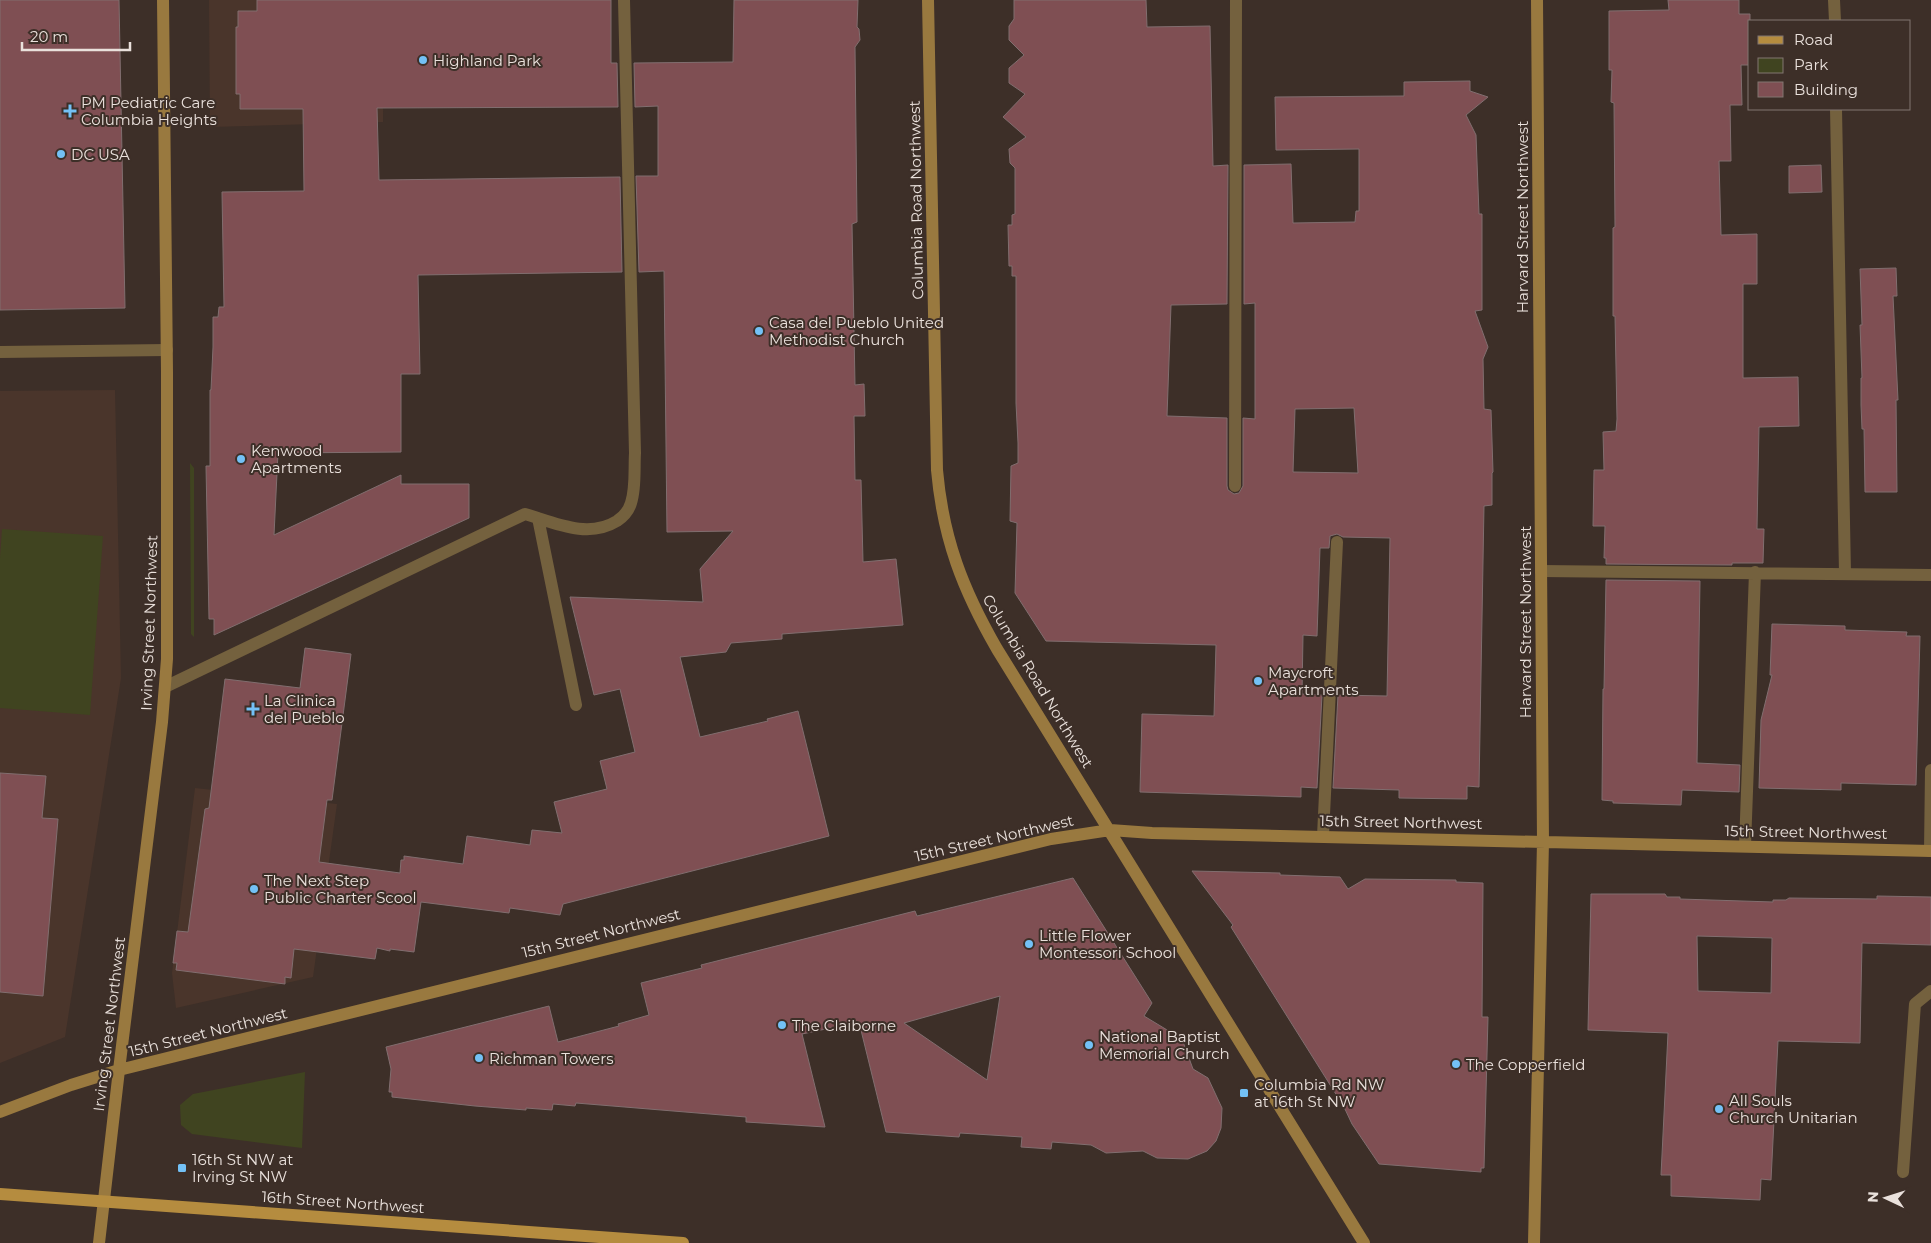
<svg xmlns="http://www.w3.org/2000/svg" width="1931" height="1243" font-family="Montserrat,sans-serif">
<rect width="100%" height="100%" fill="#3d2f28"/>
<path fill="#4a352b" d="M 209,0 L 384,0 L 383,122 L 210,127 Z
M 115,390 L 121,678 L 65,1037 L 0,1063 L 0,391 Z
M 195,788 L 337,804 L 313,977 L 176,1008 L 172,973 Z"/>
<path fill="#404420" d="M 190,463 L 194,468 L 194,637 L 191,634 Z
M 2,529 L 103,536 L 90,715 L 0,708 L 0,558 Z
M 305,1072 L 302,1148 L 192,1134 L 181,1125 L 180,1105 L 193,1094 Z"/>
<path fill="#7f4f53" stroke="#816e6f" fill-rule="evenodd" d="M 0,0 L 119,0 L 125,308 L 0,310 Z
M 257,0 L 611,0 L 611,63 L 617,63 L 618,107 L 377,108 L 379,180 L 620,177 L 622,272 L 418,275 L 420,374 L 401,374 L 401,452 L 278,453 L 274,535 L 401,475 L 401,484 L 469,484 L 469,518 L 214,635 L 214,619 L 209,619 L 206,466 L 210,466 L 210,390 L 211,390 L 213,347 L 213,317 L 218,317 L 219,307 L 224,307 L 222,192 L 304,191 L 303,109 L 240,109 L 240,94 L 236,94 L 236,27 L 238,27 L 238,11 L 257,11 Z
M 734,0 L 858,0 L 857,27 L 859,29 L 860,40 L 855,47 L 857,222 L 852,224 L 855,385 L 864,384 L 865,416 L 854,416 L 855,480 L 861,480 L 863,562 L 896,559 L 903,625 L 782,634 L 782,639 L 731,643 L 726,652 L 680,657 L 700,737 L 768,721 L 767,719 L 798,711 L 829,836 L 563,904 L 560,915 L 510,908 L 509,913 L 421,902 L 414,952 L 390,949 L 390,951 L 377,948 L 375,959 L 294,949 L 291,978 L 285,977 L 285,984 L 176,970 L 177,963 L 173,963 L 177,931 L 188,932 L 205,809 L 209,808 L 225,679 L 300,688 L 305,648 L 351,654 L 332,800 L 327,800 L 319,862 L 400,873 L 401,860 L 404,860 L 404,856 L 463,864 L 467,836 L 530,845 L 532,830 L 562,833 L 554,802 L 607,789 L 600,761 L 635,752 L 620,689 L 594,695 L 570,597 L 703,602 L 700,569 L 733,531 L 667,532 L 664,271 L 639,272 L 636,176 L 658,176 L 658,106 L 635,107 L 634,63 L 733,62 Z
M 1014,0 L 1146,0 L 1147,27 L 1210,26 L 1213,166 L 1228,165 L 1227,304 L 1171,305 L 1167,416 L 1227,418 L 1227,486 L 1228,490 L 1234,494 L 1239,493 L 1243,486 L 1243,418 L 1255,419 L 1255,303 L 1244,304 L 1244,165 L 1291,164 L 1293,223 L 1355,222 L 1356,211 L 1359,211 L 1359,149 L 1276,150 L 1275,97 L 1404,96 L 1404,82 L 1470,81 L 1470,91 L 1488,97 L 1466,115 L 1476,135 L 1479,214 L 1482,214 L 1482,310 L 1475,311 L 1488,347 L 1483,359 L 1484,409 L 1491,410 L 1493,472 L 1492,473 L 1492,505 L 1484,506 L 1479,787 L 1467,786 L 1467,799 L 1399,798 L 1399,790 L 1333,788 L 1338,695 L 1387,696 L 1390,538 L 1343,537 L 1337,534 L 1330,536 L 1329,548 L 1320,548 L 1317,636 L 1303,635 L 1302,694 L 1322,695 L 1317,788 L 1301,787 L 1301,797 L 1140,792 L 1142,714 L 1214,716 L 1216,645 L 1046,641 L 1015,593 L 1017,523 L 1010,521 L 1011,466 L 1018,463 L 1018,443 L 1016,403 L 1016,276 L 1012,276 L 1012,266 L 1009,266 L 1008,225 L 1012,225 L 1012,215 L 1015,214 L 1015,168 L 1010,163 L 1009,149 L 1026,137 L 1003,117 L 1025,94 L 1009,83 L 1009,68 L 1024,55 L 1009,40 L 1009,26 L 1014,19 ZM 1354,408 L 1358,473 L 1293,472 L 1295,409 Z
M 1668,0 L 1739,0 L 1739,14 L 1750,14 L 1750,65 L 1741,65 L 1742,105 L 1730,105 L 1731,161 L 1719,161 L 1721,235 L 1757,234 L 1757,284 L 1743,284 L 1743,378 L 1798,377 L 1799,426 L 1759,427 L 1757,529 L 1764,529 L 1763,563 L 1732,563 L 1732,565 L 1606,564 L 1606,558 L 1604,558 L 1605,526 L 1593,526 L 1594,470 L 1604,470 L 1603,432 L 1616,431 L 1617,419 L 1615,316 L 1613,316 L 1613,228 L 1615,227 L 1614,103 L 1611,102 L 1612,70 L 1609,70 L 1609,11 L 1669,10 Z
M 1821,165 L 1822,192 L 1789,193 L 1789,166 Z
M 1896,268 L 1897,296 L 1893,296 L 1898,400 L 1896,400 L 1897,492 L 1865,492 L 1864,429 L 1862,429 L 1861,405 L 1861,378 L 1862,378 L 1860,325 L 1862,325 L 1860,269 Z
M 1606,580 L 1700,581 L 1697,763 L 1740,765 L 1739,792 L 1682,790 L 1681,805 L 1613,803 L 1613,801 L 1602,800 L 1603,689 L 1604,689 Z
M 1772,624 L 1845,626 L 1845,630 L 1907,632 L 1906,636 L 1920,636 L 1916,785 L 1841,783 L 1841,790 L 1759,788 L 1761,720 L 1772,675 L 1770,675 Z
M 0,773 L 46,776 L 42,818 L 58,819 L 43,996 L 0,992 Z
M 1192,871 L 1280,873 L 1280,875 L 1340,877 L 1348,889 L 1365,879 L 1456,880 L 1456,882 L 1483,883 L 1482,1017 L 1488,1017 L 1484,1168 L 1481,1168 L 1481,1172 L 1379,1164 L 1352,1124 L 1344,1107 L 1231,927 L 1233,925 Z
M 1073,878 L 1152,1003 L 1144,1016 L 1182,1039 L 1193,1069 L 1208,1078 L 1222,1108 L 1221,1128 L 1216,1141 L 1207,1151 L 1188,1159 L 1157,1158 L 1143,1151 L 1106,1153 L 1091,1145 L 1052,1142 L 1051,1149 L 1021,1147 L 1022,1137 L 960,1133 L 959,1137 L 886,1132 L 859,1022 L 802,1034 L 825,1127 L 746,1122 L 746,1117 L 576,1103 L 575,1106 L 553,1104 L 552,1110 L 526,1108 L 526,1110 L 475,1106 L 392,1097 L 392,1092 L 389,1092 L 391,1069 L 386,1047 L 549,1006 L 558,1042 L 619,1026 L 618,1024 L 649,1015 L 641,983 L 702,968 L 701,965 L 915,911 L 917,916 ZM 1000,996 L 987,1080 L 904,1023 Z
M 1591,894 L 1665,894 L 1667,897 L 1680,897 L 1680,899 L 1773,902 L 1773,900 L 1786,900 L 1789,898 L 1877,899 L 1877,896 L 1931,897 L 1931,945 L 1862,943 L 1860,1043 L 1778,1041 L 1771,1180 L 1761,1179 L 1760,1200 L 1671,1196 L 1671,1175 L 1661,1175 L 1668,1033 L 1588,1030 ZM 1697,936 L 1772,938 L 1771,993 L 1698,991 Z"/>
<g fill="none" stroke-linecap="round" stroke-linejoin="round">
<path stroke="#74613e" stroke-width="12" d="M 1834,0 L 1835,21
M 1836,109 L 1845,573
M 1235,486 L 1236,0
M 538,518 L 576,705
M 1541,571 L 1931,575
M 165,687 L 525,514 C 555,523 588,539 617,521 C 623,517 629,510 631,503 C 636,488 634,469 635,453 L 624,0
M 1323,836 L 1337,542
M 1745,846 L 1755,572
M 1930,851 L 1931,770
M 1903,1172 L 1915,1004 L 1931,991"/>
<path stroke="#74613e" stroke-width="12" d="M 0,352 L 167,350"/>
<path stroke="#99793f" stroke-width="12" d="M 928,0 L 937,470 C 943,539 963,590 997,649 L 1364,1243
M 0,1112 L 71,1085 L 119,1070 L 1051,839 L 1110,830 L 1152,833 L 1931,851
M 99,1243 L 119,1070 L 162,722 L 167,659 L 167,372 L 163,0
M 1534,1243 L 1543,842 L 1537,0"/>
<path stroke="#b58c3f" stroke-width="12" d="M 0,1194 L 683,1243"/>
</g>
<g fill="#73c1f6" stroke="#3d2f28" stroke-width="2">
<circle cx="423" cy="60" r="5"/>
<path d="M67.5 103.5h5v5h5v5h-5v5h-5v-5h-5v-5h5z"/>
<circle cx="61" cy="154" r="5"/>
<circle cx="759" cy="331" r="5"/>
<circle cx="241" cy="459" r="5"/>
<circle cx="1258" cy="681" r="5"/>
<path d="M250.5 701.5h5v5h5v5h-5v5h-5v-5h-5v-5h5z"/>
<circle cx="254" cy="889" r="5"/>
<circle cx="1029" cy="944" r="5"/>
<circle cx="782" cy="1025" r="5"/>
<circle cx="1089" cy="1045" r="5"/>
<circle cx="479" cy="1058" r="5"/>
<circle cx="1456" cy="1064" r="5"/>
<rect x="1239" y="1088" width="10" height="10" rx="2.5"/>
<circle cx="1719" cy="1109" r="5"/>
<rect x="177" y="1163" width="10" height="10" rx="2.5"/>
</g>
<g text-anchor="middle" dominant-baseline="central" stroke-width="4" stroke-linejoin="round" paint-order="stroke">
<g font-size="15" fill="#eae1dc" stroke="#3d2f28" text-anchor="start">
<text x="433" y="60">Highland Park</text>
<text x="81" y="102">PM Pediatric Care<tspan x="81" dy="17">Columbia Heights</tspan></text>
<text x="71" y="154">DC USA</text>
<text x="769" y="322">Casa del Pueblo United<tspan x="769" dy="17">Methodist Church</tspan></text>
<text x="251" y="450">Kenwood<tspan x="251" dy="17">Apartments</tspan></text>
<text x="1268" y="672">Maycroft<tspan x="1268" dy="17">Apartments</tspan></text>
<text x="264" y="700">La Clinica<tspan x="264" dy="17">del Pueblo</tspan></text>
<text x="264" y="880">The Next Step<tspan x="264" dy="17">Public Charter Scool</tspan></text>
<text x="1039" y="935">Little Flower<tspan x="1039" dy="17">Montessori School</tspan></text>
<text x="792" y="1025">The Claiborne</text>
<text x="1099" y="1036">National Baptist<tspan x="1099" dy="17">Memorial Church</tspan></text>
<text x="489" y="1058">Richman Towers</text>
<text x="1466" y="1064">The Copperfield</text>
<text x="1254" y="1084">Columbia Rd NW<tspan x="1254" dy="17">at 16th St NW</tspan></text>
<text x="1729" y="1100">All Souls<tspan x="1729" dy="17">Church Unitarian</tspan></text>
<text x="192" y="1159">16th St NW at<tspan x="192" dy="17">Irving St NW</tspan></text>
</g>
<g font-size="15" fill="#eae1dc" stroke="#3d2f28">
<text transform="translate(916 200) rotate(-91)">Columbia Road Northwest</text>
<text transform="translate(1522 217) rotate(-90)">Harvard Street Northwest</text>
<text transform="translate(1525 622) rotate(-90)">Harvard Street Northwest</text>
<text transform="translate(149 623) rotate(-88)">Irving Street Northwest</text>
<text transform="translate(1038 681) rotate(59)">Columbia Road Northwest</text>
<text transform="translate(1401 822) rotate(1)">15th Street Northwest</text>
<text transform="translate(1806 832) rotate(1)">15th Street Northwest</text>
<text transform="translate(994 838) rotate(-13)">15th Street Northwest</text>
<text transform="translate(601 933) rotate(-14)">15th Street Northwest</text>
<text transform="translate(109 1024) rotate(-83)">Irving Street Northwest</text>
<text transform="translate(208 1032) rotate(-14)">15th Street Northwest</text>
<text transform="translate(343 1202) rotate(4)">16th Street Northwest</text>
</g>
</g>
<rect x="1748" y="20" width="162" height="90" fill="#3d2f28" stroke="#827670"/>
<rect x="1758" y="36" width="25" height="8" fill="#b58c3f" stroke="#827670"/>
<text x="1794" y="45" font-size="15" fill="#eae1dc">Road</text>
<rect x="1758" y="58" width="25" height="15" fill="#404420" stroke="#827670"/>
<text x="1794" y="70" font-size="15" fill="#eae1dc">Park</text>
<rect x="1758" y="82" width="25" height="15" fill="#7f4f53" stroke="#827670"/>
<text x="1794" y="95" font-size="15" fill="#eae1dc">Building</text>
<g transform="translate(1886 1198) rotate(274)" stroke="#3d2f28" stroke-width="4" paint-order="stroke">
<path d="M0-4L9 19L0 12L-9 19Z" fill="#eae1dc"/>
<text y="-8" font-size="14" font-weight="bold" text-anchor="middle" fill="#eae1dc">N</text>
</g>
<path d="M22 42v8h108v-8" fill="none" stroke="#eae1dc" stroke-width="2.5"/>
<text x="30" y="42" font-size="15" fill="#eae1dc" stroke="#3d2f28" stroke-width="4" paint-order="stroke">20 m</text>
</svg>
